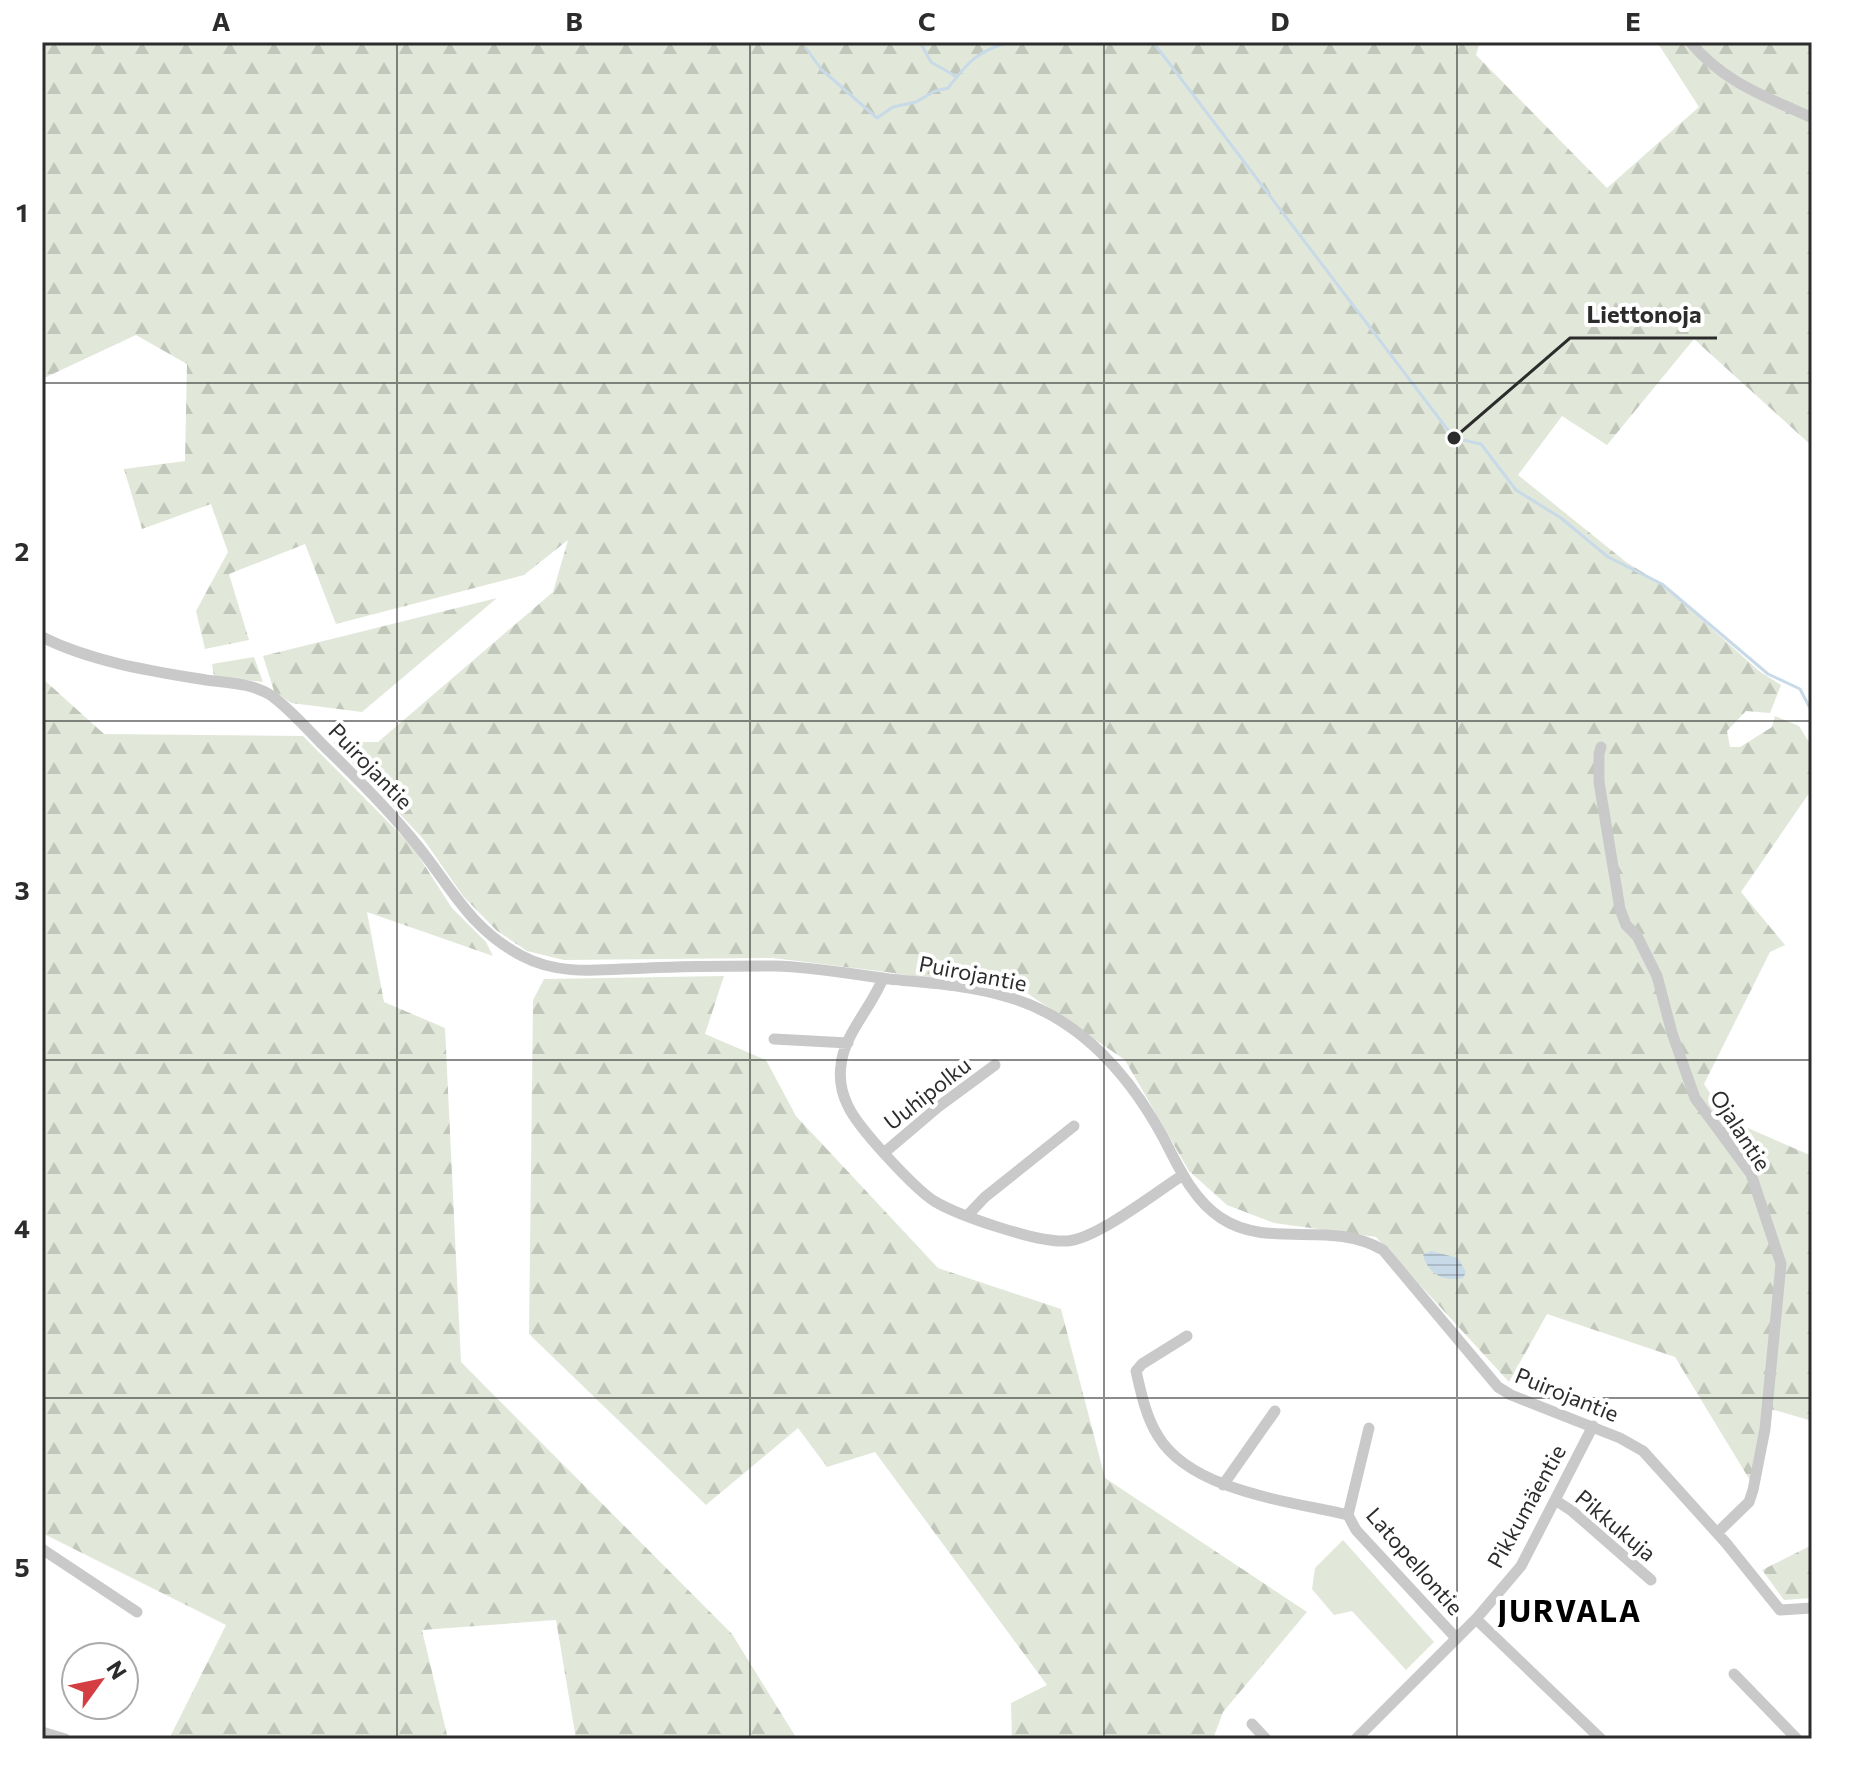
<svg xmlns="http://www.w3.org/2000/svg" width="1854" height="1781" font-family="Commissioner,sans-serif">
<defs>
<pattern id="forest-firs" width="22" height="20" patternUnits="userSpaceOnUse" patternTransform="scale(2)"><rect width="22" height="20" fill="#e1e8da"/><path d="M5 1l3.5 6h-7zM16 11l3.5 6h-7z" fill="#c1c7bb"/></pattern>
<pattern id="water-rules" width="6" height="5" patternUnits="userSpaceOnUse" patternTransform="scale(2)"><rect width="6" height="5" fill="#c8dae7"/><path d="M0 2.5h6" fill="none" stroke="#acbbc6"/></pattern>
</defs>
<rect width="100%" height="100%" fill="#fff"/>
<path fill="url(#forest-firs)" d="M 42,42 L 1480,42 L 1476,55 L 1607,188 L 1699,107 L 1657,42 L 1812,42 L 1812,446 L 1694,339 L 1607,445 L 1562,416 L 1518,475 L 1626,562 L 1662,584 L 1759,671 L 1781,685 L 1770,713 L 1746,711 L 1727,731 L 1730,747 L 1740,747 L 1772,727 L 1775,716 L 1799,726 L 1812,747 L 1812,789 L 1741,892 L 1785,945 L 1770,952 L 1704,1084 L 1727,1119 L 1812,1156 L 1812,1421 L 1764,1407 L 1751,1482 L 1675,1357 L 1547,1314 L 1509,1382 L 1376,1237 L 1274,1223 L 1227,1205 L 1189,1171 L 1125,1060 L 1027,993 L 886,972 L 773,958 L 564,960 L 527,951 L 496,930 L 463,896 L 424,840 L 333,742 L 378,742 L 553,592 L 568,540 L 524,575 L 336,624 L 305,544 L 229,574 L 249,640 L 205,649 L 196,611 L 228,552 L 211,504 L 142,529 L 124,469 L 185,461 L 187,364 L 136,335 L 42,379 Z
M 497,598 L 362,712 L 291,703 L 274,691 L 263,656 Z
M 254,657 L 263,682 L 214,677 L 212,664 Z
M 42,678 L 104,734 L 303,736 L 412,846 L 452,908 L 486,942 L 493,956 L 367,912 L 384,1002 L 445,1028 L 461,1362 L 732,1634 L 797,1739 L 576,1739 L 556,1620 L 422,1630 L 448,1739 L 169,1739 L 226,1625 L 42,1533 Z
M 724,976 L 705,1034 L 766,1060 L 796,1116 L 938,1268 L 1061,1309 L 1105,1478 L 1307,1612 L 1223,1712 L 1213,1739 L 1012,1739 L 1011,1703 L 1047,1685 L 875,1452 L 827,1467 L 798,1428 L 706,1505 L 529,1334 L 533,1000 L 544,979 Z
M 1812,1545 L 1812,1598 L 1784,1600 L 1762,1570 Z"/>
<path fill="#e1e8da" d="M 1343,1540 L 1434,1642 L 1406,1670 L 1352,1611 L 1334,1615 L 1312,1589 L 1315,1568 Z"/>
<path fill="url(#water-rules)" d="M 1431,1251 L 1458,1258 L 1466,1272 L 1463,1278 C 1444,1282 1428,1274 1423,1255 Z"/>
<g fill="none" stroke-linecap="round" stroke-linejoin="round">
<path stroke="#c8dae7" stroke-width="3" d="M 920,42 L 931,62 L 957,77
M 1015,42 L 1028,42
M 1153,42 L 1454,438 L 1481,444 L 1516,490 L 1561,518 L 1608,557 L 1662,584 L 1768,674 L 1800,689 L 1812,712
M 806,48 L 821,69 L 877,118 L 893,107 L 916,102 L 935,91 L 948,88 C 968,62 977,51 1010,42"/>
<path stroke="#c9c9c9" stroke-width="11" d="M 1690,42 C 1726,84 1763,95 1812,118
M 42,637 C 92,662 151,671 206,680 C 229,683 252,683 272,696 C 292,711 308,730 325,747 C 356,777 386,807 413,840 C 450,884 467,927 522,956 C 561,977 605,969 647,968 C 690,966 733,966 775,966 C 813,967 851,974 889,979 C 928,983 970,985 1008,997 C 1080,1018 1128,1073 1163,1137 C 1178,1166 1193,1200 1221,1218 C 1269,1250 1331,1219 1383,1250 L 1498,1387 L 1511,1395 L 1620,1438 L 1643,1451 L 1726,1543 L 1780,1610 L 1812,1608
M 1601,747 L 1599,754 L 1599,782 L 1620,909 L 1626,925 L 1637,936 L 1657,976 L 1672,1033 L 1695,1098 L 1751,1174 L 1781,1264 L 1765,1429 L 1753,1490 L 1749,1502 L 1717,1533
M 883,978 C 872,1007 844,1034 841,1065 C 839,1079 842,1094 848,1106 C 858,1128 914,1188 934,1201 C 959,1216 1038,1243 1067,1241 C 1097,1239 1156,1192 1183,1175
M 774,1039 L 848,1043
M 885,1152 L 938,1107 L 995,1065
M 967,1216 L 985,1197 L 1074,1126
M 1187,1336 L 1142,1364 L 1136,1371 C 1141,1393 1146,1417 1158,1436 C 1191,1491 1289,1501 1348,1515 L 1356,1530 L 1456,1638
M 1223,1485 L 1275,1411
M 1555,1500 L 1572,1511 L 1651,1580
M 1348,1515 L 1369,1428
M 42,1549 L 137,1612
M 1476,1619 L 1601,1739
M 1734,1674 L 1797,1739
M 1252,1724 L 1266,1739
M 42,1732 L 65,1739
M 1356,1739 L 1476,1619 L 1521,1566 L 1593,1426"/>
</g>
<path fill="none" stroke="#2c2c2c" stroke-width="2" stroke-opacity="0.55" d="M 397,42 L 397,1739M 750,42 L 750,1739M 1104,42 L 1104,1739M 1457,42 L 1457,1739M 42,383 L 1812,383M 42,721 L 1812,721M 42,1060 L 1812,1060M 42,1398 L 1812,1398"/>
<g text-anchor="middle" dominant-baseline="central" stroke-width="8" stroke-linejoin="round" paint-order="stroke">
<g font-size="22" fill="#2c2c2c" stroke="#fff">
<text transform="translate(371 766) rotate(46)">Puirojantie</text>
<text transform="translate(973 973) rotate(11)">Puirojantie</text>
<text transform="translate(927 1093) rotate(-38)">Uuhipolku</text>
<text transform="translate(1741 1130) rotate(57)">Ojalantie</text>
<text transform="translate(1567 1394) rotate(22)">Puirojantie</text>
<text transform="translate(1526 1506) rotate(-61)">Pikkumäentie</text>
<text transform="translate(1616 1525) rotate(40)">Pikkukuja</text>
<text transform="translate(1415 1561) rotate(49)">Latopellontie</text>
</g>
<g font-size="30" font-weight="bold" letter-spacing="2" fill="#000" stroke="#fff">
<text x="1570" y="1609">JURVALA</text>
</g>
</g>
<path fill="none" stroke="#2c2c2c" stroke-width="3" d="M1454 438L1570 338H1717"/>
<circle fill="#2c2c2c" stroke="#fff" stroke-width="3" cx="1454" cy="438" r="8"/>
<g font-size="24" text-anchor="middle" font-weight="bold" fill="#2c2c2c" stroke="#fff" stroke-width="8" stroke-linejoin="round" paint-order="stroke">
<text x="1644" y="323">Liettonoja</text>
</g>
<rect width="1854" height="1781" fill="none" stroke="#ffffff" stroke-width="88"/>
<g transform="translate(100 1681) rotate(57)"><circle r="38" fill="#ffffff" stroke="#ababab" stroke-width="2"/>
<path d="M0-6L14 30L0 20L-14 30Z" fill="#d43d42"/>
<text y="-12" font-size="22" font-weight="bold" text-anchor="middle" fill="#2c2c2c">N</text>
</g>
<rect x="44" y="44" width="1766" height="1693" fill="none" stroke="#2c2c2c" stroke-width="3"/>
<g font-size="26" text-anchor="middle" font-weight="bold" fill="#2c2c2c">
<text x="221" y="31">A</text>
<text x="574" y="31">B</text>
<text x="927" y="31">C</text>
<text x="1280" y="31">D</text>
<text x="1633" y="31">E</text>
<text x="22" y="222">1</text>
<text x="22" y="561">2</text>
<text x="22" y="900">3</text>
<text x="22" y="1238">4</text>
<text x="22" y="1577">5</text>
</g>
</svg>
